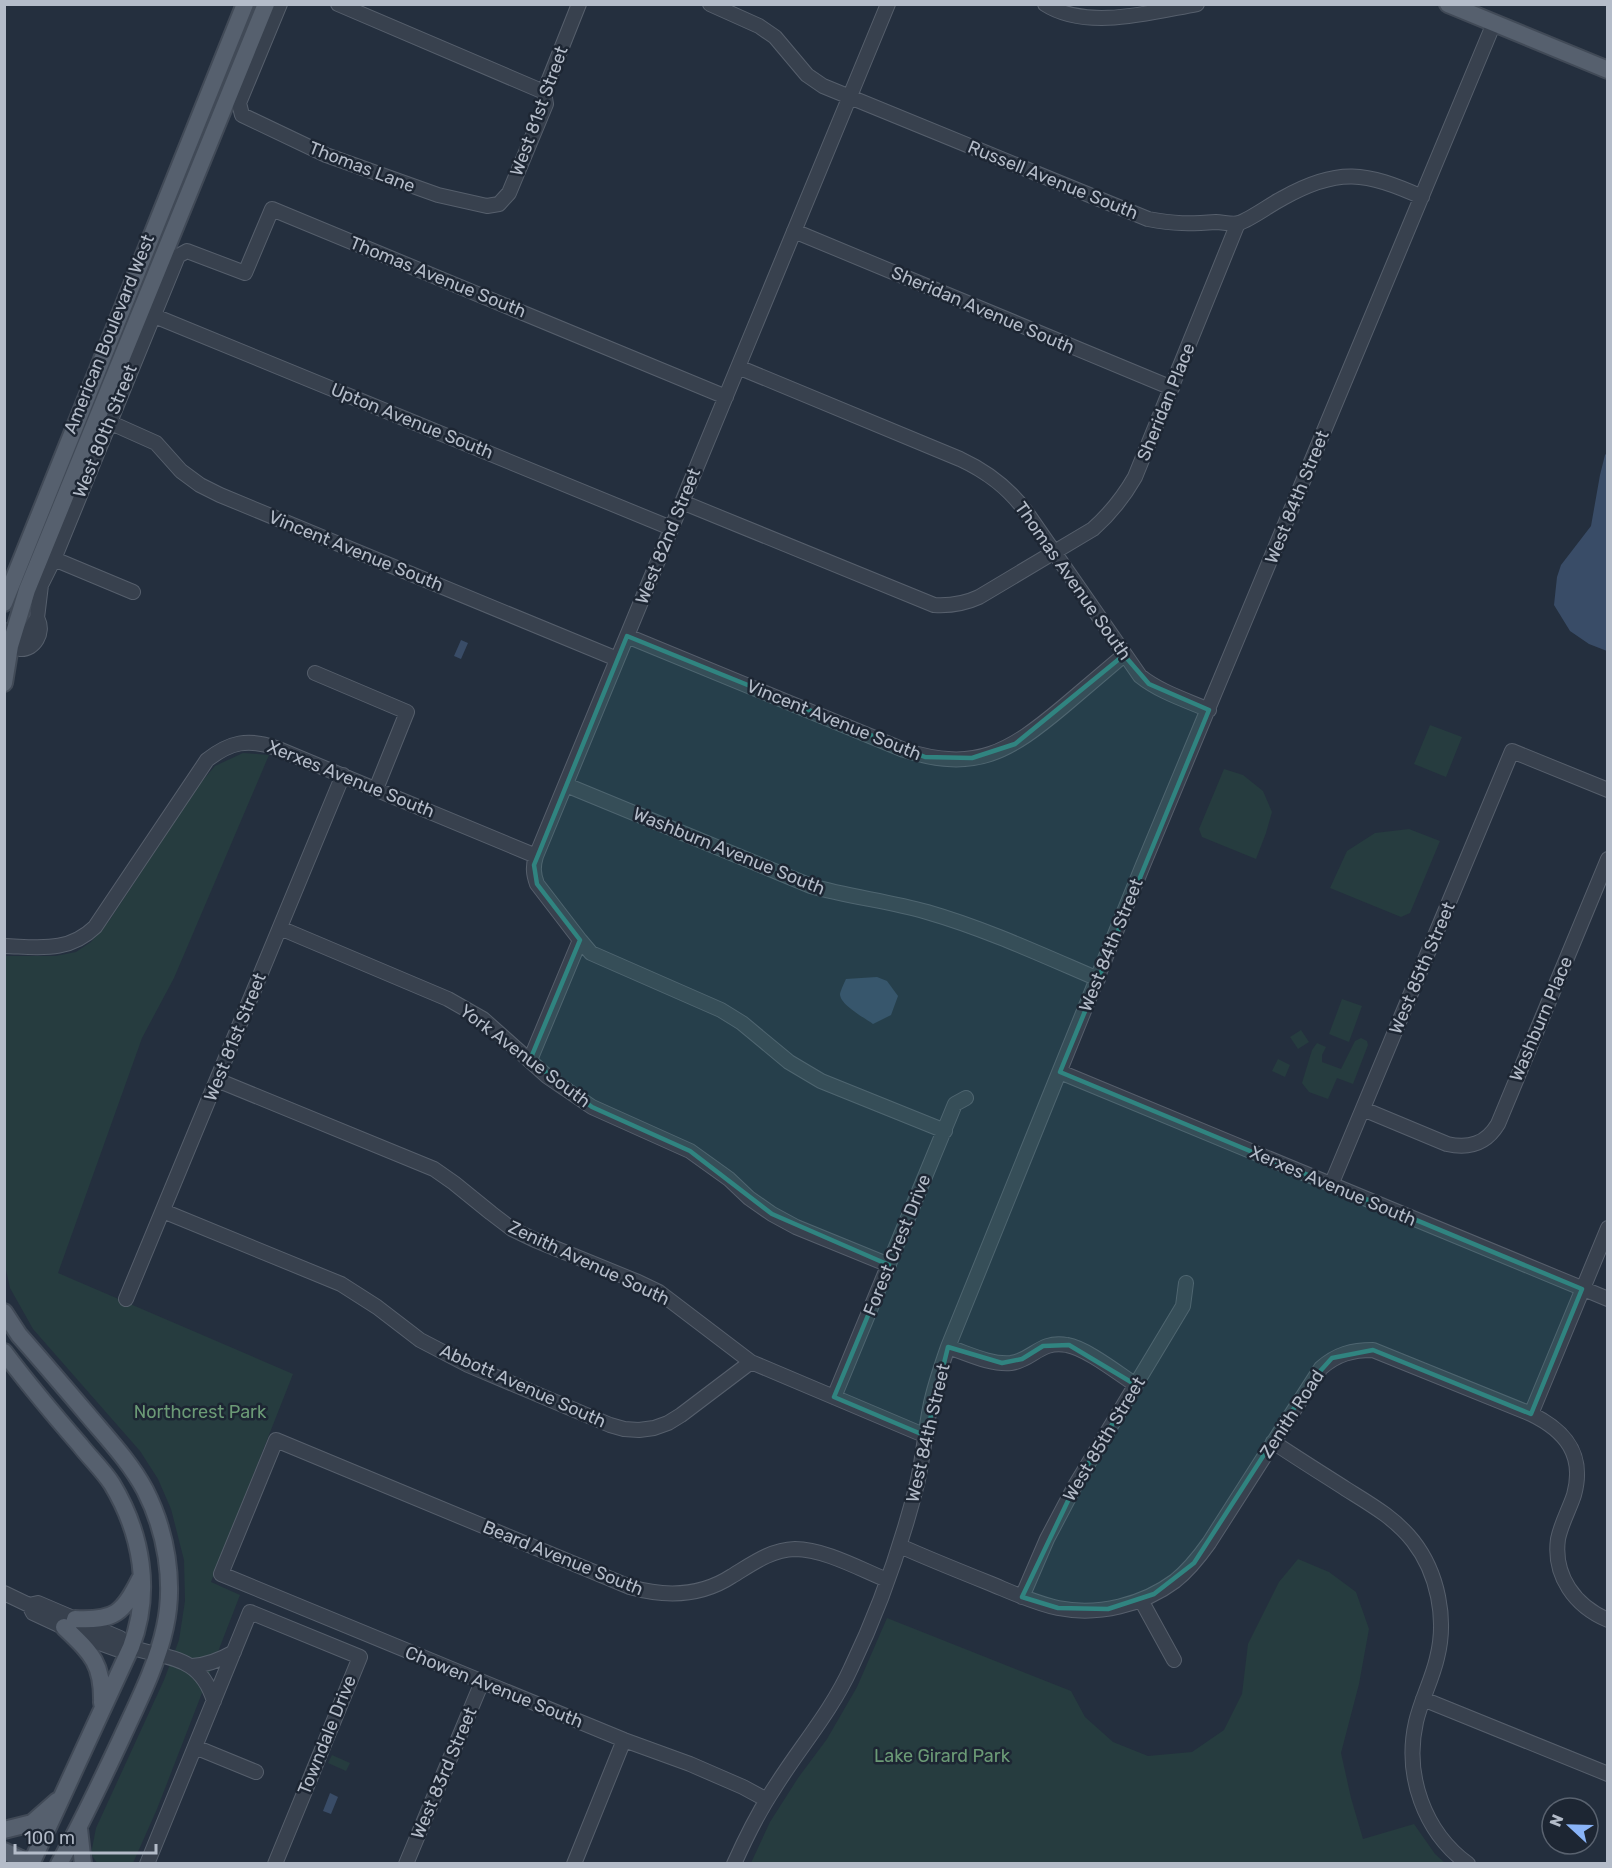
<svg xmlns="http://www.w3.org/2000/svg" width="1612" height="1868" font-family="Rubik,sans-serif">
<rect width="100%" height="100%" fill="#242f3e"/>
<path fill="#263c3f" d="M 1430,725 L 1462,737 L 1446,777 L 1414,764 Z
M 243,753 L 269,755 L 174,978 L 142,1038 L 58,1273 L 293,1374 L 211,1582 L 240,1595 L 157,1809 L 133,1863 L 97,1863 L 91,1854 L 96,1828 L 164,1680 L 179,1640 L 185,1601 L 184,1560 L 171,1509 L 158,1479 L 140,1451 L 33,1329 L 10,1288 L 4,1261 L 5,956 L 55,956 L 76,952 L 91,942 L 109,921 L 198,786 L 215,766 Z
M 1224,769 L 1243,775 L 1263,791 L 1272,812 L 1266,833 L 1256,859 L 1202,837 L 1199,829 Z
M 1409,829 L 1440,841 L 1410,913 L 1401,917 L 1330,888 L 1347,851 L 1375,833 Z
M 1342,999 L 1362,1006 L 1349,1042 L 1329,1034 Z
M 1301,1030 L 1309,1042 L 1298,1049 L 1290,1037 Z
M 1361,1038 L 1367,1041 L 1368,1045 L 1353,1084 L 1337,1078 L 1328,1099 L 1309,1092 L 1302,1083 L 1312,1050 L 1317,1043 L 1326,1047 L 1322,1055 L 1322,1062 L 1341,1069 L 1355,1041 Z
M 1278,1059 L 1290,1065 L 1285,1077 L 1272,1071 Z
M 1298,1559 L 1329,1572 L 1356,1592 L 1369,1629 L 1359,1684 L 1341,1753 L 1351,1798 L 1363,1839 L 1414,1824 L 1435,1854 L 1445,1863 L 751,1863 L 770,1822 L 798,1778 L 827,1739 L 857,1687 L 887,1618 L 1071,1691 L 1085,1717 L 1113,1742 L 1148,1756 L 1192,1752 L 1224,1730 L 1242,1694 L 1248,1644 L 1279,1582 Z
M 332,1755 L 350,1763 L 346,1771 L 328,1763 Z"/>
<path fill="#394c67" d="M 1607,453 L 1607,651 L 1589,644 L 1570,631 L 1554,605 L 1557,577 L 1561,565 L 1591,526 L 1600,475 L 1605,455 Z
M 461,640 L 468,643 L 461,659 L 454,656 Z
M 877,977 L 887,981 L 898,996 L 891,1015 L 873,1024 C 865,1018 840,1005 840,994 C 841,990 844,983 846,979 Z
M 330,1793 L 338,1797 L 331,1814 L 323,1811 Z"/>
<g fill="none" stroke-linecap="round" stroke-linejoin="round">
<g stroke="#565f6c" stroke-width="16">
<path id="minor" d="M 280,4 L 239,103 L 242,115 L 326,155 L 438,195 L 487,206 L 499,204 L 509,193 L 546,104 L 544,92 L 579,4
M 338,4 L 544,92
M 710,4 L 759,26 L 775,37 L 807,75 L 823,86 L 1148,219 C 1175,224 1189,224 1216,222 C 1223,222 1232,225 1239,223 C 1251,219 1271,204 1283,198 C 1338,167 1366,172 1422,197
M 1045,4 C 1087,31 1152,12 1197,4
M 794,231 L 1172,388
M 152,315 L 671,528
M 738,367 L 960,459 C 988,472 1009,488 1027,513 L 1140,676 C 1160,692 1186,700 1209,710
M 109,422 L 156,443 L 181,471 L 200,485 L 220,495 L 617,659
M 682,502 L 934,605 C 951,606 964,604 979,597 L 1093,529 C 1111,513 1123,498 1135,477 L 1238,223
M 54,559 L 133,592
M 4,630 L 22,636 L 27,635 L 37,618 L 41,585 L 54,559 L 178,256 L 187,251 L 245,273 L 272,209 L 726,397
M 627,636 L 904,750 C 976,773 1009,752 1064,706 C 1084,689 1104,672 1124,655
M 4,644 C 9,646 15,648 20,649 C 35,650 44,632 38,620
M 315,673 L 407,712 L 376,789
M 566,785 L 811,886 C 849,897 889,901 927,912 C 986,929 1042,955 1098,979
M 280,928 L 448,999 L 483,1019 L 548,1077 L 592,1107 L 690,1151 L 729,1179 L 749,1198 L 772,1214 L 796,1227 L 889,1265
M 580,940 L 591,953 L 721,1010 L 742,1023 L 789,1062 L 821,1081 L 945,1131
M 4,946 C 39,947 68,953 95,927 L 207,760 C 230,742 248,738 276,748 L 536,856
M 530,1060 L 580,940 L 537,884 C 533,873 533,866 536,856 L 888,4
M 1060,1072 L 1608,1299
M 217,1080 L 434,1169 L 454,1183 L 491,1213 L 512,1229 L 535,1240 L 638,1282 L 659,1292 L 751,1362 L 926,1436
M 1363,1109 L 1447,1144 C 1469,1149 1486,1144 1498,1124 L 1608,859
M 1331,1185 L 1512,751 L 1608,790
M 163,1211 L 341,1284 L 377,1307 L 420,1340 L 468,1365 L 610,1425 L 624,1429 L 639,1430 L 654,1428 L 668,1423 L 681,1415 L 751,1362
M 126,1299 L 343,775
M 948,1347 C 967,1353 990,1365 1011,1363 C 1033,1360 1040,1340 1067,1345 C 1086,1348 1119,1374 1136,1385
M 834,1397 L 955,1104 L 966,1098
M 1531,1414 L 1608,1228
M 1273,1442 C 1297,1458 1321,1473 1346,1489 C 1370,1504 1395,1518 1413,1541 C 1438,1573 1447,1619 1437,1658 C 1432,1680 1421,1700 1416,1722 C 1404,1775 1424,1832 1468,1864
M 900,1546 C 929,1559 959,1571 989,1583 C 1011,1592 1034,1603 1058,1608 C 1098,1616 1143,1605 1175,1581 C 1189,1570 1199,1557 1209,1543 L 1321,1368 C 1337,1354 1352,1350 1373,1350 L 1531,1414 C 1566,1431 1585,1455 1574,1495 C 1569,1510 1561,1524 1558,1539 C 1553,1576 1575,1606 1608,1620
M 4,1593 L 29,1605 L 38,1603 L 120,1638 L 124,1645 C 164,1660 199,1652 214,1701
M 1022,1597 L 1047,1539 L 1076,1484 L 1183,1306 L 1186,1283
M 1141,1600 L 1174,1660
M 29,1605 L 33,1613 L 91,1640 L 116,1649 L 124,1645
M 192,1666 C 208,1665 220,1660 234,1652
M 1423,1699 L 1608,1774
M 195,1747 L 256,1772
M 767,1800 L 743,1787 L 690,1764 L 624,1740 L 221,1574 L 276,1440 L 630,1587 C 665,1597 700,1597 732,1576 C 752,1564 770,1550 795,1549 C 824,1549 860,1569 887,1580
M 147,1864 L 250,1612 L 360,1657 L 275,1864
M 406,1864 L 482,1682
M 574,1864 L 624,1740
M 734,1864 C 746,1837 759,1811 775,1787 C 800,1747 831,1712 851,1668 C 879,1610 901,1547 917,1484 C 923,1459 925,1433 930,1408 C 934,1387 941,1367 948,1347 L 1143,865 L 1494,23"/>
</g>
<g stroke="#414a57" stroke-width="20">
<path id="major" d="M 1448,4 L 1608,70
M 4,603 L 245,4
M 4,683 L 10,646 L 27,590 L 266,4
M 4,1312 L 19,1335 C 42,1361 65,1388 87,1414 C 108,1439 130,1462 145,1490 C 166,1531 175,1582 165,1627 C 157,1665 138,1702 122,1737 C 102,1780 82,1822 59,1864
M 4,1352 C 28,1384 54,1415 80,1445 C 90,1458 103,1470 112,1484 C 142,1534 152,1592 131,1647 L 31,1864
M 75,1619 C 115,1621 123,1613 140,1579
M 64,1627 C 91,1653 103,1663 102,1703
M 79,1829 L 83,1864
M 4,1830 L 32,1823 L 57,1801
M 4,1851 L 32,1864"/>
</g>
<use href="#minor" stroke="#38414e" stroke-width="14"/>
<use href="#major" stroke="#56606e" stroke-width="16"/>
</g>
<path fill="#308480" fill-opacity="0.2" stroke="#308480" stroke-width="4.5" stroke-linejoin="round" d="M 627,636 L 925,757 L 972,758 L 1015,744 L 1124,655 L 1149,684 L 1209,710 L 1060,1072 L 1582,1289 L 1531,1414 L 1373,1350 L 1332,1358 L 1313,1379 L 1194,1563 L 1154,1594 L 1108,1609 L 1058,1608 L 1022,1597 L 1076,1484 L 1136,1385 L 1069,1345 L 1043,1346 L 1022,1359 L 1002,1363 L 948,1347 L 926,1436 L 834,1397 L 889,1265 L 772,1214 L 690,1151 L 592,1107 L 530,1060 L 580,940 L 537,884 L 534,865 Z"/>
<g text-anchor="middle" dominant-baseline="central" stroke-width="5" stroke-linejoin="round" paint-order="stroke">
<g font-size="18" fill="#b4bcc9" stroke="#1d2633">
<text transform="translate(539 111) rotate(-70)">West 81st Street</text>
<text transform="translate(362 167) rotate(21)">Thomas Lane</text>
<text transform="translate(1053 180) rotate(22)">Russell Avenue South</text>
<text transform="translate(438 277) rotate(22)">Thomas Avenue South</text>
<text transform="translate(983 310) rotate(23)">Sheridan Avenue South</text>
<text transform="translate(109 334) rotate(-68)">American Boulevard West</text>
<text transform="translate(1166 402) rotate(-68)">Sheridan Place</text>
<text transform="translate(412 421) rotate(22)">Upton Avenue South</text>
<text transform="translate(105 431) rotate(-68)">West 80th Street</text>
<text transform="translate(1297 497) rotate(-68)">West 84th Street</text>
<text transform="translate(668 536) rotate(-68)">West 82nd Street</text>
<text transform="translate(356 551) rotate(22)">Vincent Avenue South</text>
<text transform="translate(1073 581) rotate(55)">Thomas Avenue South</text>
<text transform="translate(834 720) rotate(22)">Vincent Avenue South</text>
<text transform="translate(351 779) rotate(22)">Xerxes Avenue South</text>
<text transform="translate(729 851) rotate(22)">Washburn Avenue South</text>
<text transform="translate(1111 945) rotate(-68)">West 84th Street</text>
<text transform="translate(1422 968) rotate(-67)">West 85th Street</text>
<text transform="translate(1541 1019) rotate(-67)">Washburn Place</text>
<text transform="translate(235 1037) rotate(-68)">West 81st Street</text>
<text transform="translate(525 1056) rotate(37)">York Avenue South</text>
<text transform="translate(1333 1186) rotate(23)">Xerxes Avenue South</text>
<text transform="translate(897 1245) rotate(-68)">Forest Crest Drive</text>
<text transform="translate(589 1263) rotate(25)">Zenith Avenue South</text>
<text transform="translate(523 1386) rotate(24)">Abbott Avenue South</text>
<text transform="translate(1292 1414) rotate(-57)">Zenith Road</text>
<text transform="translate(928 1433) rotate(-77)">West 84th Street</text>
<text transform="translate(1104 1439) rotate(-59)">West 85th Street</text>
<text transform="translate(563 1558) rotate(22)">Beard Avenue South</text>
<text transform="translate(494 1687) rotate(22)">Chowen Avenue South</text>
<text transform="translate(327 1735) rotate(-68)">Towndale Drive</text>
<text transform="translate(444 1773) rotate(-67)">West 83rd Street</text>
</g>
<g font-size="18" fill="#6b9a76" stroke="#1d2633">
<text x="200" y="1412">Northcrest Park</text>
<text x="942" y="1756">Lake Girard Park</text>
</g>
</g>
<rect width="1612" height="1868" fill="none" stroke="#b4bcc9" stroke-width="12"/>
<g transform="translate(1570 1826) rotate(292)"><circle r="28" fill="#1d2633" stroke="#59626f" stroke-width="1.5"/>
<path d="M0-4.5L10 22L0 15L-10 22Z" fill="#8ab4f8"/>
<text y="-9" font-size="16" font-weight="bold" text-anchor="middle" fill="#b4bcc9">N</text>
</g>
<path d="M15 1844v9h141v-9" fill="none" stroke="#b4bcc9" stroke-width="3"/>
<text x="24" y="1844" font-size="18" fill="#b4bcc9" stroke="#1d2633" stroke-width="4.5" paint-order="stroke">100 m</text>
</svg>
